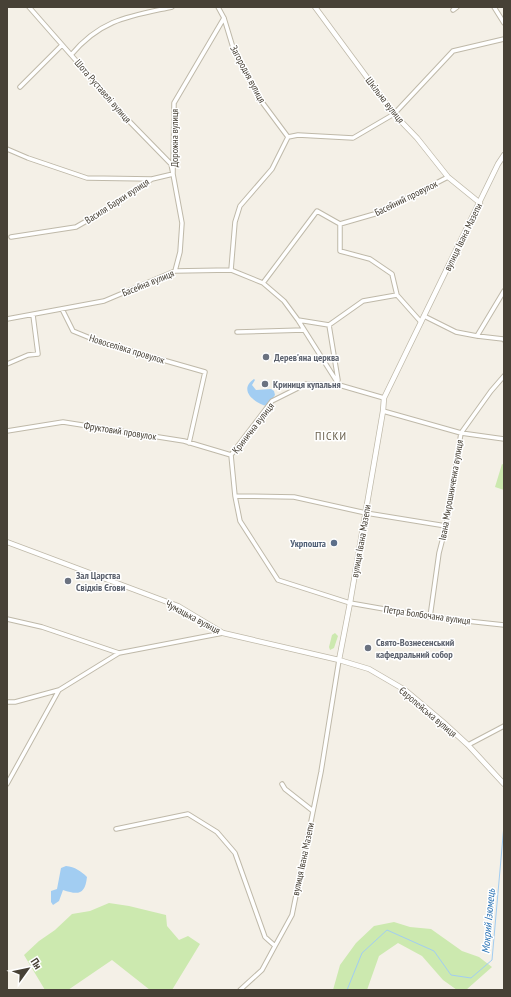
<svg xmlns="http://www.w3.org/2000/svg" width="511" height="997" font-family="'PT Sans Narrow',sans-serif">
<rect width="100%" height="100%" fill="#f4f0e7"/>
<path fill="#cce9af" d="M 502,464 L 504,465 L 504,490 L 495,487 Z
M 335,633 L 338,636 L 334,648 L 330,650 L 329,647 L 332,635 Z
M 109,903 L 129,906 L 166,915 L 167,926 L 179,940 L 188,936 L 200,944 L 172,990 L 150,990 L 112,960 L 68,990 L 45,990 L 24,955 L 39,941 L 55,930 L 72,914 L 90,911 Z
M 394,922 L 410,927 L 431,929 L 462,951 L 479,957 L 492,967 L 466,990 L 457,990 L 443,980 L 422,956 L 398,943 L 379,956 L 367,990 L 333,990 L 340,965 L 356,943 L 374,926 Z"/>
<path fill="#a2cdf2" d="M 254,379 L 255,380 L 252,385 L 256,390 L 271,389 L 274,391 L 275,395 L 267,406 C 254,403 238,390 254,379 Z
M 66,866 C 75,867 81,871 87,877 C 85,895 78,895 63,890 L 59,901 L 53,905 L 51,902 L 51,891 L 57,889 L 61,868 Z"/>
<g fill="none" stroke-linecap="round" stroke-linejoin="round">
<path stroke="#a2cdf2" stroke-width="1" d="M 347,990 L 362,953 L 387,930 L 434,951 L 451,975 L 471,978 L 492,960 L 504,825"/>
<g stroke="#bfb9a9" stroke-width="5.5">
<path id="minor" d="M 218,7 L 224,18 L 234,51 L 262,102 L 288,137
M 494,7 L 504,23
M 453,10 L 457,7
M 71,55 C 101,19 130,16 172,7
M 20,87 L 62,45
M 7,149 L 28,158 L 87,178 L 152,179 L 173,174 L 171,164 L 129,121 L 29,7
M 340,224 L 340,251 L 370,259 L 392,274 L 397,295
M 11,237 L 76,227 L 109,208 L 152,179
M 231,270 L 235,222 L 240,206 L 272,169 L 288,137 L 298,135 L 353,138 L 394,114 L 453,51 L 504,39
M 175,271 L 180,252 L 182,223 L 173,174 L 174,103 L 224,18
M 263,283 L 317,211 L 340,224 L 378,213 L 448,177
M 62,309 L 73,331 L 100,342 L 205,372 L 189,443
M 424,316 L 456,332 L 477,336 L 503,339 L 504,340
M 7,319 L 104,301 L 175,271 L 231,270 L 263,283 L 284,301 L 298,320 L 329,325 L 363,301 L 397,295 L 421,322
M 298,320 L 339,385
M 329,325 L 338,380
M 237,332 L 304,330
M 477,336 L 504,291
M 7,364 L 28,355 L 38,354 L 33,315
M 384,398 L 339,385 L 306,384 L 272,401 L 231,455 L 235,496 L 240,521 L 278,580 L 350,603 L 430,617 L 504,625
M 383,411 L 461,433 L 504,439
M 7,431 L 63,422 L 184,441 L 231,455
M 235,496 L 294,497 L 366,513 L 446,526
M 430,617 L 439,553 L 446,526 L 461,433 L 491,391 L 504,376
M 7,619 L 42,627 L 119,653
M 7,702 L 15,702 L 59,690
M 468,745 L 504,726
M 7,784 L 59,690 L 119,653 L 223,633
M 282,784 L 285,789 L 313,811
M 116,829 L 188,814 L 217,832 L 235,853 L 265,937 L 275,946 L 292,915 L 321,772 L 339,660
M 240,990 L 262,970 L 275,946"/>
</g>
<g stroke="#bfb9a9" stroke-width="6">
<path id="tertiary" d="M 315,7 L 394,114 L 417,138 L 448,177 L 480,203
M 7,542 L 178,606 L 223,633 L 339,660 L 369,669 L 405,690 L 443,722 L 468,745 L 504,784
M 339,660 L 350,603 L 383,411 L 384,398 L 498,164 L 504,155"/>
</g>
<use href="#minor" stroke="#fff" stroke-width="3.5"/>
<use href="#tertiary" stroke="#fff" stroke-width="4.5"/>
</g>
<g fill="#6b7280" stroke="#fff" stroke-width="1.5">
<circle cx="266" cy="357" r="4"/>
<circle cx="265" cy="384" r="4"/>
<circle cx="68" cy="581" r="4"/>
<circle cx="368" cy="648" r="4"/>
</g>
<circle fill="#5c6f8a" stroke="#fff" stroke-width="1.5" cx="334" cy="543" r="4"/>
<g text-anchor="middle" dominant-baseline="central" stroke-width="3" stroke-linejoin="round" paint-order="stroke">
<g font-size="10" fill="#474136" stroke="#fff">
<text transform="translate(248 74) rotate(62)">Загородня вулиця</text>
<text transform="translate(103 91) rotate(49)">Шота Руставелі вулиця</text>
<text transform="translate(385 100) rotate(52)">Шкільна вулиця</text>
<text transform="translate(174 138) rotate(-90)">Дорожна вулиця</text>
<text transform="translate(406 198) rotate(-26)">Басейний провулок</text>
<text transform="translate(117 201) rotate(-33)">Василя Барки вулиця</text>
<text transform="translate(463 237) rotate(-64)">вулиця Івана Мазепи</text>
<text transform="translate(148 283) rotate(-22)">Басейна вулиця</text>
<text transform="translate(127 349) rotate(17)">Новоселівка провулок</text>
<text transform="translate(253 428) rotate(-52)">Кринична вулиця</text>
<text transform="translate(120 431) rotate(9)">Фруктовий провулок</text>
<text transform="translate(451 490) rotate(-80)">Івана Мирошниченка вулиця</text>
<text transform="translate(361 541) rotate(-80)">вулиця Івана Мазепи</text>
<text transform="translate(427 615) rotate(8)">Петра Болбочана вулиця</text>
<text transform="translate(193 617) rotate(28)">Чумацька вулиця</text>
<text transform="translate(428 712) rotate(40)">Європейська вулиця</text>
<text transform="translate(303 859) rotate(-78)">вулиця Івана Мазепи</text>
</g>
<g font-size="10" font-weight="bold" fill="#5b616d" stroke="#fff" text-anchor="start">
<text x="274" y="357">Дерев'яна церква</text>
<text x="273" y="384">Криниця купальня</text>
<text x="76" y="575">Зал Царства<tspan x="76" dy="12">Свідків Єгови</tspan></text>
<text x="376" y="642">Свято-Вознесенський<tspan x="376" dy="12">кафедральний собор</tspan></text>
</g>
<g font-size="10" font-weight="bold" fill="#4e5e75" stroke="#fff" text-anchor="end">
<text x="326" y="543">Укрпошта</text>
</g>
<g font-size="11" font-style="italic" fill="#2c74b5" stroke="#fff">
<text transform="translate(488 921) rotate(-85)">Мокрий Ізюмець</text>
</g>
<g font-size="12" letter-spacing="1" fill="#6a604d" stroke="#fff">
<text x="331" y="435">ПІСКИ</text>
</g>
</g>
<rect width="511" height="997" fill="none" stroke="#474136" stroke-width="16"/>
<g transform="translate(28 969) rotate(57)" stroke="#ffffff" stroke-width="3" paint-order="stroke">
<path d="M0-3L7 15L0 10L-7 15Z" fill="#474136"/>
<text y="-6" font-size="11" font-weight="bold" text-anchor="middle" fill="#474136">Пн</text>
</g>
</svg>
